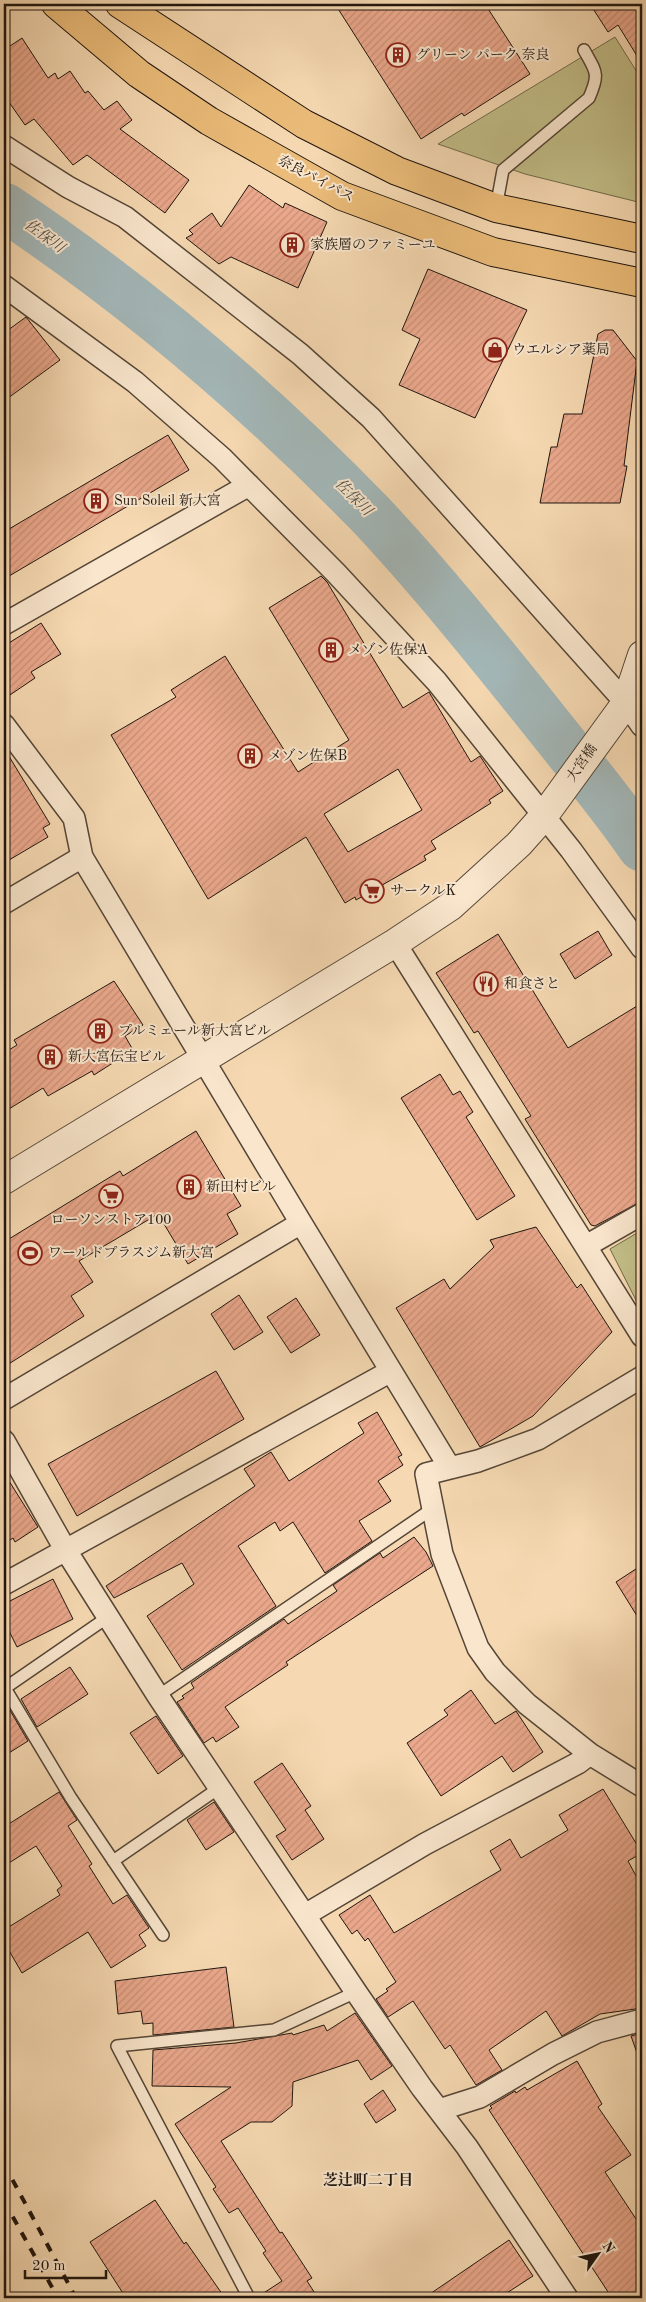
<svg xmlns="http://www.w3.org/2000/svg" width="646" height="2302" font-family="'Old Standard TT','Noto Serif JP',serif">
<defs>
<pattern id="building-hatch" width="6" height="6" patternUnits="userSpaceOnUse" patternTransform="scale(1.25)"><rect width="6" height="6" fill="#eba88c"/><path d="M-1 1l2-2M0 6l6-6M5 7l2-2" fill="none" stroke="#c99078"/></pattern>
</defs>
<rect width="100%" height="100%" fill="#f6d9b2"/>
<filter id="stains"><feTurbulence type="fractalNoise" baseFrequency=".004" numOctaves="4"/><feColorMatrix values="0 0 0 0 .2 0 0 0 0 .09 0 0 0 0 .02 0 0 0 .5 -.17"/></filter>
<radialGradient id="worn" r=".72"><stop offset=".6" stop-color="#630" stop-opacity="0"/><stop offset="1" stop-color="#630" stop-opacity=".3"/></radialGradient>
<path fill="#c2be88" stroke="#706a4b" d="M 615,37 L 642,80 L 642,203 L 525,174 L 438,144 Z
M 642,1230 L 642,1312 L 610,1249 Z"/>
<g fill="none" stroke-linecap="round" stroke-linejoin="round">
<path stroke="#a3b7b8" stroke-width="49" d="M 4,207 C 135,294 261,402 371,515 C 429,577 483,644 536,710 C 572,756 610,800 642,847"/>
</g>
<path fill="url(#building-hatch)" stroke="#1f150e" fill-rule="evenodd" d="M 335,4 L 485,4 L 530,74 L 464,116 L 462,113 L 421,139 Z
M 590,4 L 642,4 L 642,64 L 618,25 L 608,32 Z
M 22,38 L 48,78 L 55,73 L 58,79 L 70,71 L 85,93 L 88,91 L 104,110 L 117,101 L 132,120 L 120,129 L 189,180 L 165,213 L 87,155 L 73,165 L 34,119 L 25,125 L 4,95 L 4,50 Z
M 249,185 L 283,208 L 285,203 L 327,222 L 298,288 L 231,257 L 219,264 L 186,238 L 193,234 L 189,230 L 212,213 L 221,227 Z
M 428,269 L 527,310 L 475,418 L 399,385 L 420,339 L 402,330 Z
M 26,317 L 60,360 L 4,401 L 4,333 Z
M 605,330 L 613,330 L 637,361 L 624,466 L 627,466 L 620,503 L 540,503 L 551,447 L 557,447 L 564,414 L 582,414 L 598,334 Z
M 168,435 L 189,470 L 4,579 L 4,532 Z
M 321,576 L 327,582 L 403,708 L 429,692 L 471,762 L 480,756 L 503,791 L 489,800 L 491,803 L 431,841 L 436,849 L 424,856 L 426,860 L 356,900 L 355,897 L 345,903 L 306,837 L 208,899 L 111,735 L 176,697 L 171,690 L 225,656 L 298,772 L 349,740 L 269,608 ZM 398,769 L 422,810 L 348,852 L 324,814 Z
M 41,623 L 61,654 L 31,672 L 35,678 L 4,699 L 4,646 Z
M 4,748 L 50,824 L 43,828 L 48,837 L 4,863 Z
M 598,931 L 612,955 L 575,979 L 560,954 Z
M 498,934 L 568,1048 L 642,1003 L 642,1201 L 595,1226 L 591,1225 L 525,1119 L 531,1116 L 478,1031 L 474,1033 L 436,973 Z
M 114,981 L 143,1025 L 125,1036 L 133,1050 L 94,1075 L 92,1071 L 48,1096 L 43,1088 L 4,1112 L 4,1053 L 17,1045 L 14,1040 Z
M 440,1074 L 453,1095 L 460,1091 L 473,1112 L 466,1117 L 515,1196 L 477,1220 L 401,1098 Z
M 196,1131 L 241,1206 L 227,1214 L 238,1234 L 188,1264 L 158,1214 L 79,1261 L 93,1282 L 71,1296 L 84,1316 L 4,1367 L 4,1242 L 120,1171 L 123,1176 Z
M 536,1227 L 577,1288 L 581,1284 L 612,1332 L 533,1416 L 480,1447 L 396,1308 L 444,1279 L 450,1289 L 494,1247 L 490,1240 Z
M 239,1295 L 263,1332 L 234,1350 L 211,1314 Z
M 296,1298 L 320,1335 L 291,1353 L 267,1317 Z
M 216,1371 L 244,1419 L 77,1516 L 48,1464 Z
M 377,1412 L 402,1455 L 398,1457 L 403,1465 L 378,1481 L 391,1501 L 359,1521 L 372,1541 L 325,1573 L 293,1522 L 280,1531 L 275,1522 L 238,1546 L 276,1606 L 182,1670 L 147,1616 L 194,1584 L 182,1563 L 114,1598 L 106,1586 L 255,1486 L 244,1469 L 271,1452 L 289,1481 L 364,1433 L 358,1423 Z
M 4,1473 L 38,1527 L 15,1542 L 13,1538 L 4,1544 Z
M 414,1537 L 426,1552 L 433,1566 L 286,1662 L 288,1665 L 225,1707 L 239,1727 L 216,1742 L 213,1737 L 204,1743 L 177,1702 L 184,1698 L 182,1696 L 194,1688 L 191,1683 L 284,1619 L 288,1624 L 337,1591 L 333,1585 L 380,1553 L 383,1558 Z
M 642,1565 L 642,1624 L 616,1582 Z
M 53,1579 L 73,1619 L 17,1647 L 4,1621 L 4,1604 Z
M 70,1667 L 88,1694 L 37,1727 L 21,1699 Z
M 471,1690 L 495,1724 L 516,1711 L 543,1752 L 513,1772 L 502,1756 L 441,1796 L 407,1743 L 448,1715 L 444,1710 Z
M 4,1700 L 28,1741 L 4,1756 Z
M 156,1716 L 183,1756 L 158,1774 L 130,1733 Z
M 282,1763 L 311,1806 L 305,1810 L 324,1839 L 292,1860 L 276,1836 L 286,1830 L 254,1782 Z
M 603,1789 L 642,1853 L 628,1861 L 642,1887 L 642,2008 L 600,2014 L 562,2036 L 546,2011 L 489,2050 L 502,2070 L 476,2085 L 450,2045 L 445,2049 L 413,2001 L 388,2017 L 376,1999 L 388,1991 L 386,1989 L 396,1982 L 368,1938 L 365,1941 L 357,1930 L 352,1934 L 339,1915 L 370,1895 L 394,1933 L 501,1870 L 490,1851 L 510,1839 L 521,1858 L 568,1830 L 559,1815 Z
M 59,1792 L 77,1820 L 68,1826 L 92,1864 L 89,1866 L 113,1904 L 127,1895 L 149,1928 L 139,1935 L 146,1946 L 111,1968 L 88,1932 L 22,1973 L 4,1942 L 4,1930 L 60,1895 L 57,1890 L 62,1886 L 36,1846 L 4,1866 L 4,1827 Z
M 214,1802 L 234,1832 L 206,1850 L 187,1820 Z
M 226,1967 L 234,2027 L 153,2035 L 153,2023 L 143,2024 L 141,2011 L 118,2014 L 115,1981 Z
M 355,2013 L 392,2066 L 371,2080 L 358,2060 L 293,2082 L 292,2106 L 272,2122 L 251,2122 L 221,2141 L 280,2233 L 282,2232 L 312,2278 L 307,2281 L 318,2298 L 256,2298 L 282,2281 L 263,2253 L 266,2251 L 238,2208 L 229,2213 L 213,2189 L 216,2187 L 175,2124 L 231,2087 L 152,2086 L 153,2050 L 236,2043 L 292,2033 L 293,2035 L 324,2025 L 327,2031 Z
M 642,2033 L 642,2052 L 637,2053 L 631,2036 Z
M 577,2061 L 602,2104 L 598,2107 L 631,2155 L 605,2172 L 642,2228 L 642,2298 L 612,2298 L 489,2110 L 492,2108 L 490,2106 L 515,2091 L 516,2093 L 525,2087 L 527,2090 Z
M 383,2090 L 396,2110 L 376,2123 L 364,2104 Z
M 155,2200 L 184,2244 L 186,2242 L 225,2298 L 126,2298 L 90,2242 Z
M 509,2240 L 533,2276 L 499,2298 L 424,2298 Z"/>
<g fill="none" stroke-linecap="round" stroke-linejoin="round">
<g stroke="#554637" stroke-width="14">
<path id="service" d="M 496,208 L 503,170 L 589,98 C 600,73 596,72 584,50
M 108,1617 L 5,1688 L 71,1798 L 163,1935
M 158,1696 L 432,1509
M 113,1861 L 219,1788
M 249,2298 L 117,2046 L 274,2030 L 356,1992"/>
</g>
<g stroke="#554637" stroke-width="24">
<path id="minor" d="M 4,146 L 68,187 L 125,217 L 300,354 L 371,418 L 626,703 L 642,726
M 4,286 L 135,382 L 222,458 L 336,573 L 437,682 L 571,850 L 642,948
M 4,624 L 249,485
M 4,725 L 74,818 L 82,857 L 301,1223 L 450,1468
M 4,903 L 82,857
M 395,943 L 642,1336
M 586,1246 L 642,1214
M 642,1377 L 538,1439 L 478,1461 L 426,1474 L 442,1554 L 478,1648 L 495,1672 L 527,1704 L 590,1754 L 642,1786
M 4,1399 L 301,1223
M 4,1441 L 65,1549 L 158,1696 L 356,1992 L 422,2088 L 467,2147 L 567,2298
M 4,1584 L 391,1371
M 305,1915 L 425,1844 L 578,1763 L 590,1754
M 439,2110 L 480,2097 L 553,2054 L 597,2032 L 642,2020"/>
</g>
<g stroke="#554637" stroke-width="30">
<path id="tertiary" d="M 4,1180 L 395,943 L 451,906 L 519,844 L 543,817 L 626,703 L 642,655"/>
</g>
<g stroke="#1f150e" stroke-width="30">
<path id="trunk" d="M 56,4 L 139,74 L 209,121 L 342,196 L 493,252 L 642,283
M 120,4 L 304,124 L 397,171 L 496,208 L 642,239"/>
</g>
<use href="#service" stroke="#f9e6cd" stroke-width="11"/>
<use href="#minor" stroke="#f9e6cd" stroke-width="21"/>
<use href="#tertiary" stroke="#f9e6cd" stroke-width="28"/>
<use href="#trunk" stroke="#ebbc79" stroke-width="28"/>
<path stroke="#1f150e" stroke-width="4" stroke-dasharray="9 9" stroke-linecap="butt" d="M 4,2164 L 76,2298
M 4,2201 L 58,2298"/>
</g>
<defs>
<g id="building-ring" transform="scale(1.25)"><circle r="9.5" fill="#f9e6cd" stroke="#8f2418" stroke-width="1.5"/><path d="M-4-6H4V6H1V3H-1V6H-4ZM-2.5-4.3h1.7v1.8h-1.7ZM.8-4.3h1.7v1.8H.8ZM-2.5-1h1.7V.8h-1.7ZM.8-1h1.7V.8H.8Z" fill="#8f2418"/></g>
<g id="shop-ring" transform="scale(1.25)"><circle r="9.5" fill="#f9e6cd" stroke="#8f2418" stroke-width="1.5"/><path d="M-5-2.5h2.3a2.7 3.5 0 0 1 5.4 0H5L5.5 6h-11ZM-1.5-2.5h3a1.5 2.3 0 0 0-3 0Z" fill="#8f2418"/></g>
<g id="supermarket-ring" transform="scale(1.25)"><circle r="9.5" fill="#f9e6cd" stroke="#8f2418" stroke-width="1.5"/><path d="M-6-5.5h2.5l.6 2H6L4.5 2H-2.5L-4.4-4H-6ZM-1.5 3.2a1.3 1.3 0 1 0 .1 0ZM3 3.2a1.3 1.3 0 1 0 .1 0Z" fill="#8f2418"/></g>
<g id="restaurant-ring" transform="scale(1.25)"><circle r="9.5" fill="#f9e6cd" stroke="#8f2418" stroke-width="1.5"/><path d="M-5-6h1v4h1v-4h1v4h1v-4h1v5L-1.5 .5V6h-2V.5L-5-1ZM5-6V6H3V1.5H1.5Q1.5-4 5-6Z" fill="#8f2418"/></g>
<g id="stadium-ring" transform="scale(1.25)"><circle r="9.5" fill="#f9e6cd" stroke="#8f2418" stroke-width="1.5"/><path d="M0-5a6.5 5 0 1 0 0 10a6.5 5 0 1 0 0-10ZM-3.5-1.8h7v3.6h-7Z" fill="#8f2418"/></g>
</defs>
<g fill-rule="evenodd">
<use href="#building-ring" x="398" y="55"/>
<use href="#building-ring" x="292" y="245"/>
<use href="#shop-ring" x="495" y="350"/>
<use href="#building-ring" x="96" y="501"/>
<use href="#building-ring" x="331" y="650"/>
<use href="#building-ring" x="250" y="756"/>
<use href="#supermarket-ring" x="372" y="891"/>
<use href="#restaurant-ring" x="486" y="984"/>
<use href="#building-ring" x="100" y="1031"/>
<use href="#building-ring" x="50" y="1057"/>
<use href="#building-ring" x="189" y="1187"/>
<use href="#supermarket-ring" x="111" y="1196"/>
<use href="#stadium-ring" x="30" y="1253"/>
</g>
<g text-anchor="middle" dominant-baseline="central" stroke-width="4" stroke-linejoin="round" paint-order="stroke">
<g font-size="14" fill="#1f150e" stroke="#f9e6cd" text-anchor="start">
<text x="416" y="55">グリーン パーク 奈良</text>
<text x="310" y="245">家族層のファミーユ</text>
<text x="512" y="350">ウエルシア薬局</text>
<text x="114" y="501">Sun Soleil 新大宮</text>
<text x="348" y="650">メゾン佐保A</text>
<text x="268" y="756">メゾン佐保B</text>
<text x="390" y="891">サークルK</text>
<text x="504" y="984">和食さと</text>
<text x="118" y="1031">プルミェール新大宮ビル</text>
<text x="68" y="1057">新大宮伝宝ビル</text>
<text x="206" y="1187">新田村ビル</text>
<text x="111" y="1220" text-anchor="middle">ローソンストア100</text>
<text x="48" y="1253">ワールドプラスジム新大宮</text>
</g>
<g font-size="14" fill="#1f150e" stroke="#f9e6cd">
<text transform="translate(316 179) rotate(28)">奈良バイパス</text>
<text transform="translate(582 763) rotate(-55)">大宮橋</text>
</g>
<g font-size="15" font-style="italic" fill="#4d4e4a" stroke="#f9e6cd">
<text transform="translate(44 237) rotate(36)">佐保川</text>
<text transform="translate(353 498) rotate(45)">佐保川</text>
</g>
<g font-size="15" font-weight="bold" fill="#1f150e" stroke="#f9e6cd">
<text x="368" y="2181">芝辻町二丁目</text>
</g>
</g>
<rect width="646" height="2302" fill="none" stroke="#f6d9b2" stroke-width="20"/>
<rect x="5" y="5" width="636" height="2292" fill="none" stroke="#1f150e" stroke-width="2.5"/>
<rect x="10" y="10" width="626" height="2282" fill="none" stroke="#1f150e"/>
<g transform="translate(598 2254) rotate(57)" stroke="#f9e6cd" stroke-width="4" paint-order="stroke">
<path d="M0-4L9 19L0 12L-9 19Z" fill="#1f150e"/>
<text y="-8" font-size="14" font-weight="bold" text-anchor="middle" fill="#1f150e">N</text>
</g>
<path d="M25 2270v8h81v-8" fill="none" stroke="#1f150e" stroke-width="2.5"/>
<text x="32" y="2270" font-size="15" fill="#1f150e" stroke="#f9e6cd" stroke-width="4" paint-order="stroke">20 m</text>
<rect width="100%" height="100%" filter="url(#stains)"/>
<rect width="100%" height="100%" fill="url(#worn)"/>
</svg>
